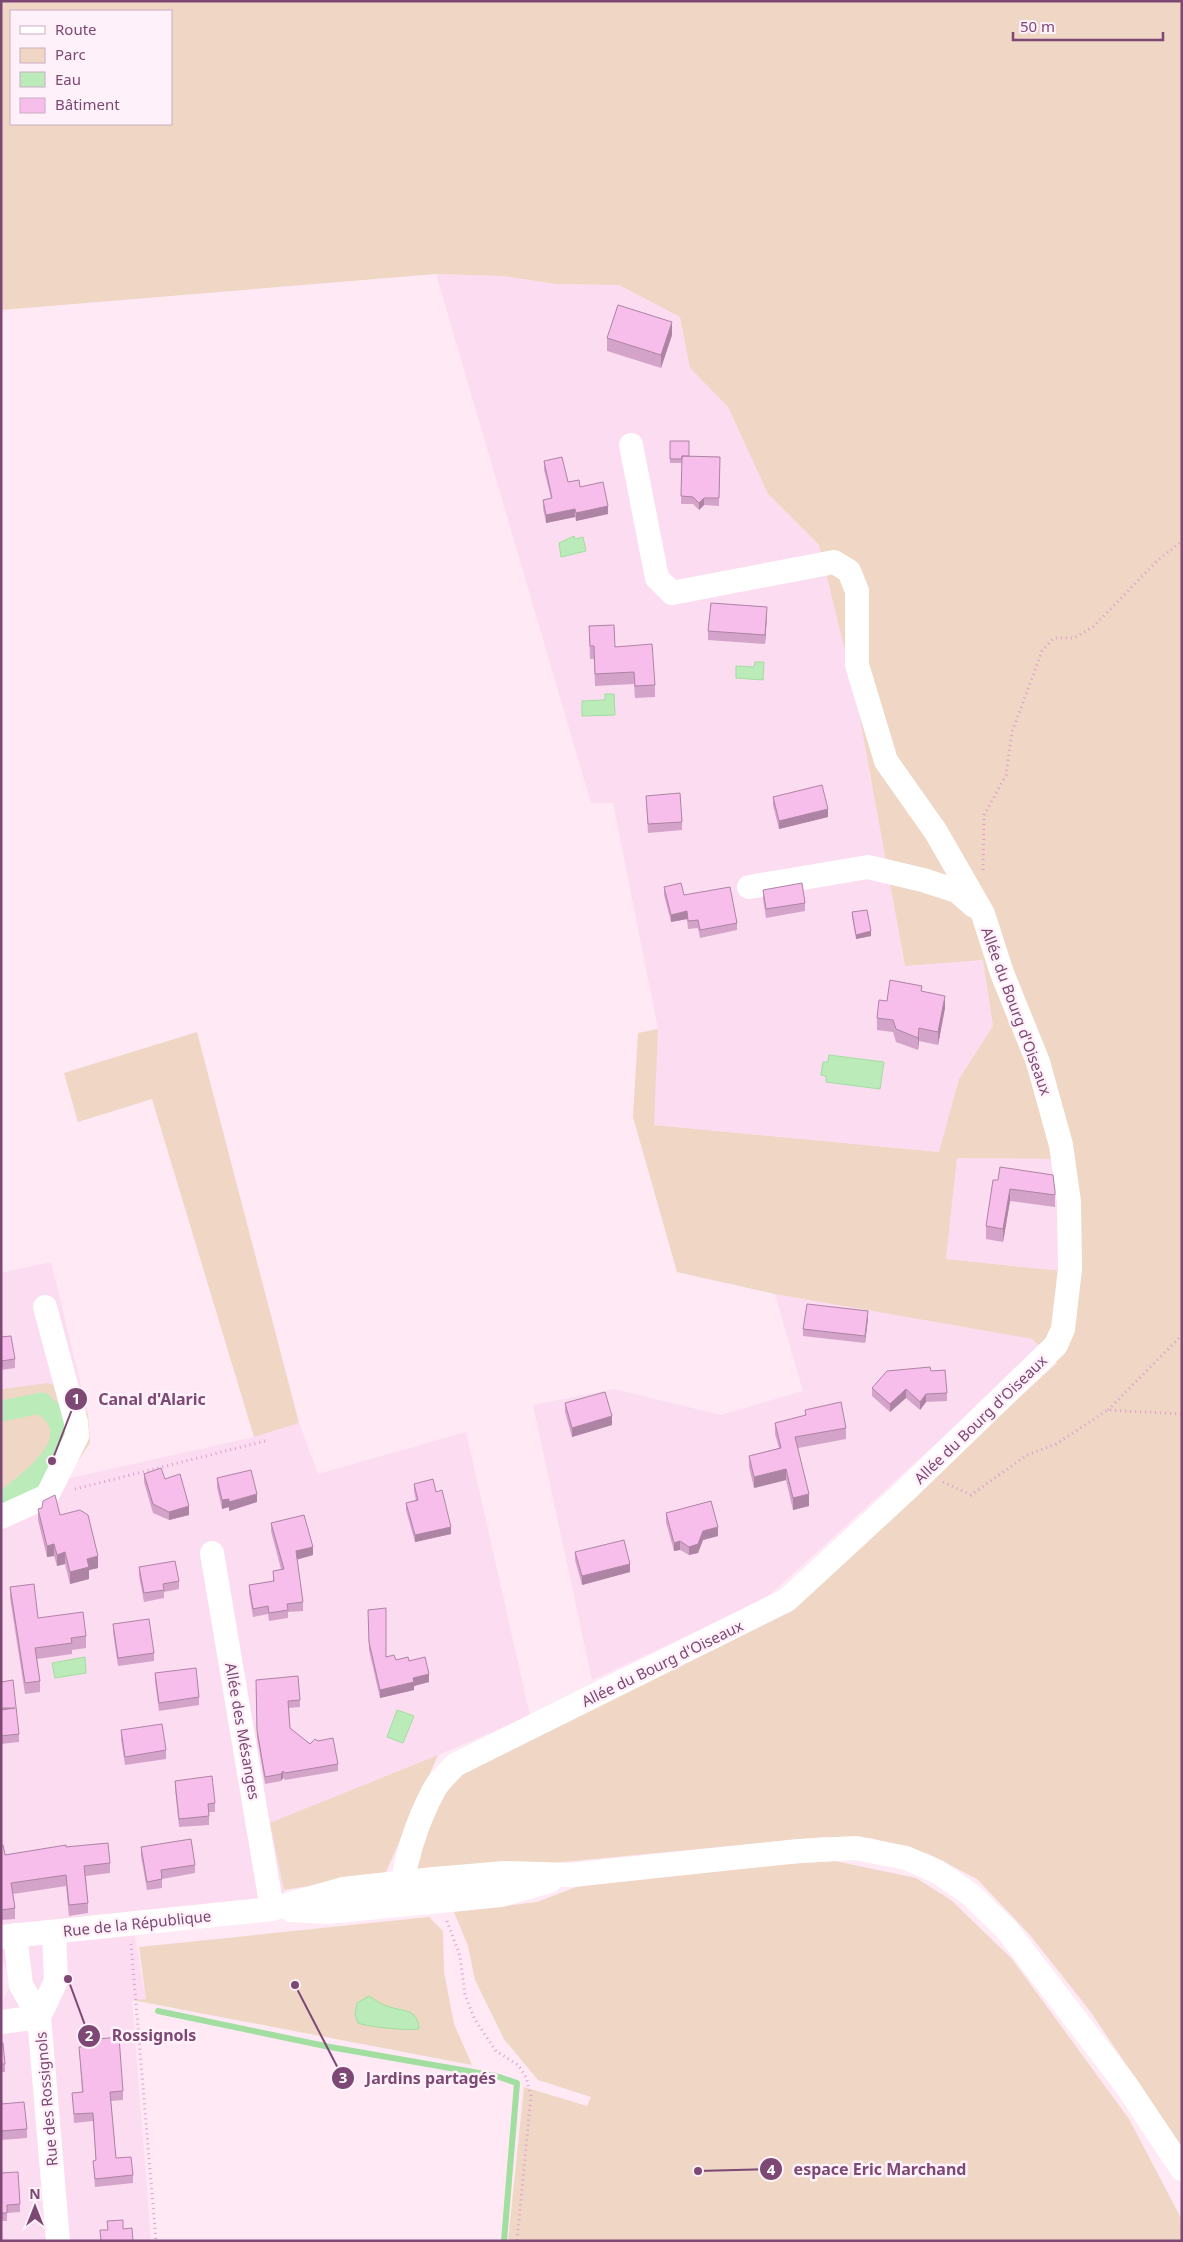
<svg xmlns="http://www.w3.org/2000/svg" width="1183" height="2242" font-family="'Noto Sans',sans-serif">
<rect width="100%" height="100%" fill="#fee9f5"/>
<path fill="#fcdcf0" d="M 436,274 L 503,276 L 556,284 L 619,285 L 680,317 L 690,368 L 728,407 L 768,494 L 819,545 L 855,691 L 905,966 L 983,960 L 993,1026 L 959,1079 L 940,1152 L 653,1125 L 658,1029 L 613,803 L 591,803 Z
M 957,1158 L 1059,1159 L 1064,1271 L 946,1259 Z
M 51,1262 L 88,1414 L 73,1392 L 48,1383 L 1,1389 L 1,1273 Z
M 775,1294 L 1032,1339 L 1041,1348 L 763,1601 L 592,1680 L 533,1405 L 614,1389 L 721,1415 L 803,1391 Z
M 299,1423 L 318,1474 L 466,1432 L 530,1716 L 438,1755 L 271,1823 L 289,1918 L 134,1932 L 146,1999 L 132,2000 L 151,2241 L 1,2241 L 1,2005 L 13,1979 L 1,1959 L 1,1513 L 66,1479 L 254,1437 Z"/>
<path fill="#efd6c5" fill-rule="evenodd" d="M 1,1 L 1182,1 L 1182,2147 L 1090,2011 L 1030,1935 L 977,1879 L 929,1854 L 871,1838 L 823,1837 L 418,1876 L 418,1857 L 447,1783 L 465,1768 L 830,1570 L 1057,1363 L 1032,1339 L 775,1294 L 677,1272 L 633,1117 L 638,1033 L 658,1029 L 654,1125 L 939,1152 L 959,1079 L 993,1026 L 983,960 L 905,966 L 855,691 L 819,545 L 768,494 L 728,407 L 690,368 L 680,317 L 619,285 L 556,284 L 503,276 L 436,274 L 1,310 ZM 11,11 L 171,11 L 171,124 L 11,124 ZM 957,1158 L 1059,1159 L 1063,1271 L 946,1259 Z
M 197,1032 L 299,1423 L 254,1437 L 152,1099 L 78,1122 L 64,1073 Z
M 48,1383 L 73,1392 L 88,1414 L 90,1443 L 66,1479 L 1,1513 L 1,1389 Z
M 438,1755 L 385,1874 L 284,1890 L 270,1823 Z
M 835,1861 L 916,1878 L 951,1900 L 1012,1959 L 1129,2119 L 1182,2220 L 1182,2241 L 508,2241 L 524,2087 L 587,2106 L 591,2097 L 538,2080 L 504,2039 L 475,1980 L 468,1946 L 454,1912 L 537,1902 L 576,1887 L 757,1866 Z
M 429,1917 L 443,1931 L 444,1972 L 454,2024 L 472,2065 L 132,2000 L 146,1999 L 139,1947 Z"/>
<path fill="#bcebba" stroke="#a1de9f" d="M 574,536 L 575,539 L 583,537 L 586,551 L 561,557 L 559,543 Z
M 755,662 L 764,662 L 763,680 L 736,678 L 736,666 L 754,667 Z
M 605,694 L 614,694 L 615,715 L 582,716 L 582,701 L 605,700 Z
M 829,1055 L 884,1062 L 880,1089 L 826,1082 L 826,1076 L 821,1075 L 823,1062 L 828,1062 Z
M 85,1657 L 86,1673 L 55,1678 L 52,1663 Z
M 397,1710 L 414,1716 L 403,1743 L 387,1737 Z
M 369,1996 C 375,2000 381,2004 387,2006 C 403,2012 418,2008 419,2029 C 410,2031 368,2027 358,2023 L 355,2014 L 357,2003 Z"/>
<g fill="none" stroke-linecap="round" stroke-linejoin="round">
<path stroke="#a1de9f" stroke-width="6" d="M 158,2011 L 330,2047 L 496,2076 L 517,2083 L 504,2241"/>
<path stroke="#bcebba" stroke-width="21" d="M 1,1411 L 42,1403 C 47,1408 52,1412 56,1417 C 78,1450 22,1486 1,1504"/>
<path stroke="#dd9fd0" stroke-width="3" stroke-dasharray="1 4" stroke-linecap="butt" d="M 983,870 L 984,815 L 1006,775 L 1012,732 L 1042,651 L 1054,638 L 1074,638 L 1093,627 L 1158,560 L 1182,541
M 1108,1410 L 1182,1335
M 943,1482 L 971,1495 L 1027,1455 L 1056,1444 L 1108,1410 L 1182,1414
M 75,1489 L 265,1441
M 447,1921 L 460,1956 L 465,1995 L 475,2020 L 496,2051 L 518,2065 L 526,2077 L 531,2096 L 517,2241
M 131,1944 L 156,2241"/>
<path stroke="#fff" stroke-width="24" d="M 749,887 L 868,867 L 923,880 L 957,891 L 974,906
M 1,1517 L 47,1496 L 77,1436 L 76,1422 L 45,1307
M 212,1553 L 272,1909
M 401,1905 C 402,1866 416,1823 435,1788 C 440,1780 449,1772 455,1765 L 787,1600 L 904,1492 L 1056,1345 L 1063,1329 L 1070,1269 L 1069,1202 L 1061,1145 L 1038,1062 L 1002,973 L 983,914 L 936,832 L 886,761 L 857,665 L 857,591 L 849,571 L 834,562 L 672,593 L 657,578 L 631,445
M 291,1910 L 327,1912 L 501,1895 L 550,1881
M 15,1935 L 21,1985 L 39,2017 L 58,2241
M 1,1937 L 272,1909 L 343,1889 L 434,1879 L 505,1873 L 571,1875 L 799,1851 L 856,1848 L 906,1858 L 938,1872 L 971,1895 L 1007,1930 L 1126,2085 L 1182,2169
M 39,2017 L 56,1981 L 54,1932
M 1,2022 L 39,2017"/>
</g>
<path fill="#d4a3ca" d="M 672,335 L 661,368 L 607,351 L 607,338 Z
M 670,441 L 689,456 L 720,457 L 719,506 L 704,505 L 699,510 L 693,504 L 681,504 L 682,463 L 670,463 Z
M 544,461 L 568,482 L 580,487 L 608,514 L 576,521 L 575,517 L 546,523 L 543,508 L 543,500 L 551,498 L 544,470 Z
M 767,615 L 765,644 L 708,640 L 708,631 Z
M 589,626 L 615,647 L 655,685 L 655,697 L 635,698 L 634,684 L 595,686 L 594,659 L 590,659 Z
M 646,796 L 682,822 L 682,830 L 648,833 Z
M 773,797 L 828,817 L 779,829 L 773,805 Z
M 664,887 L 684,895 L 737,923 L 737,930 L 700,938 L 698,928 L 688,929 L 687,919 L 671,922 L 664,895 Z
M 763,890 L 805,903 L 805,911 L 766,918 L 763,899 Z
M 852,912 L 871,936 L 856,939 L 852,917 Z
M 922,992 L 945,1008 L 938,1045 L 919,1041 L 918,1050 L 896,1042 L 893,1032 L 877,1030 L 877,1018 L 887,1001 Z
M 998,1180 L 1055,1191 L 1055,1207 L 1010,1201 L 1003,1242 L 986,1239 L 986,1226 Z
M 868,1318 L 865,1343 L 803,1336 L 803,1329 Z
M 1,1337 L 15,1359 L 15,1368 L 1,1370 Z
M 931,1371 L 947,1393 L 947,1401 L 926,1402 L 920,1410 L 906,1398 L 890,1412 L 872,1396 L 872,1388 Z
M 565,1403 L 612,1425 L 572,1437 L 565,1412 Z
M 805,1410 L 846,1428 L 846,1439 L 798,1448 L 809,1506 L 793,1510 L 786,1480 L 754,1488 L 749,1467 L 749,1456 L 779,1448 L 775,1434 L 775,1423 L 805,1416 Z
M 144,1474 L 165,1479 L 189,1515 L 169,1520 L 153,1513 L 144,1482 Z
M 217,1478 L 257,1502 L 229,1511 L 229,1507 L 222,1509 L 217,1487 Z
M 414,1484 L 436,1492 L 451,1534 L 415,1542 L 406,1510 L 406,1503 L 416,1500 L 414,1491 Z
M 42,1508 L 60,1515 L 98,1568 L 89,1570 L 89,1579 L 70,1584 L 65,1564 L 57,1566 L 54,1556 L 47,1557 L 38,1520 L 38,1509 Z
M 666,1513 L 718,1536 L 703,1540 L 698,1553 L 689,1555 L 680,1550 L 674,1551 L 666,1522 Z
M 271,1523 L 313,1555 L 297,1559 L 303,1602 L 303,1611 L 288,1612 L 288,1618 L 269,1621 L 268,1614 L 253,1617 L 249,1593 L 249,1585 L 273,1581 L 273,1571 L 281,1569 L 271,1531 Z
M 575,1552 L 630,1572 L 582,1585 L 575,1560 Z
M 139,1567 L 179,1581 L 179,1589 L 164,1592 L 164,1598 L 144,1602 L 139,1576 Z
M 10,1587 L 38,1618 L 86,1636 L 86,1648 L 72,1650 L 72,1654 L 37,1659 L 40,1681 L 40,1692 L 25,1694 L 10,1598 Z
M 368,1618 L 386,1657 L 396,1660 L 409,1661 L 429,1682 L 414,1686 L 414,1690 L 380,1698 L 369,1650 Z
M 113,1624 L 154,1653 L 154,1661 L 118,1666 L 113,1632 Z
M 155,1673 L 199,1697 L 199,1705 L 159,1711 L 155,1681 Z
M 256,1680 L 300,1700 L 300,1707 L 289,1708 L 290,1728 L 310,1744 L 338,1764 L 338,1771 L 285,1780 L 283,1778 L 281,1781 L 265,1784 L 257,1737 Z
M 1,1682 L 19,1734 L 19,1742 L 1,1744 Z
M 121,1730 L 166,1750 L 166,1759 L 125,1765 L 121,1739 Z
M 175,1781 L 215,1803 L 215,1812 L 209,1812 L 209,1825 L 179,1827 L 175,1789 Z
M 1,1846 L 5,1855 L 66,1847 L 110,1863 L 110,1873 L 86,1876 L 88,1903 L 88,1913 L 69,1916 L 66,1886 L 13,1894 L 15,1908 L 15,1919 L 1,1920 Z
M 141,1847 L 195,1865 L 195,1873 L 162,1879 L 162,1888 L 147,1890 L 141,1856 Z
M 88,2040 L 123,2091 L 123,2100 L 111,2101 L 116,2158 L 133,2175 L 133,2183 L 95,2187 L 93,2161 L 96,2161 L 93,2121 L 74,2123 L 72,2093 L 82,2092 L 79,2047 L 88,2046 Z
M 1,2043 L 5,2064 L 5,2072 L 1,2072 Z
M 1,2104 L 27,2129 L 27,2138 L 1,2140 Z
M 1,2173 L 20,2204 L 20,2212 L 7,2213 L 7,2221 L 1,2221 Z"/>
<path fill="#ad84a4" d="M 672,322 L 672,335 L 661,368 L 661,355 Z
M 704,498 L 704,505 L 699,510 L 699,503 Z
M 608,506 L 608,514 L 576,521 L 576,513 Z
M 575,509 L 575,517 L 546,523 L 546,515 Z
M 767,607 L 767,615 L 765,644 L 765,635 Z
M 828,809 L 828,817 L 779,829 L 779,821 Z
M 687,911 L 687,919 L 671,922 L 671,915 Z
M 871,931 L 871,936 L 856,939 L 856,935 Z
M 945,996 L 945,1008 L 938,1045 L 938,1032 Z
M 919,1028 L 919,1041 L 918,1050 L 918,1038 Z
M 1010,1189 L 1010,1201 L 1003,1242 L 1003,1229 Z
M 868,1311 L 868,1318 L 865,1343 L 865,1336 Z
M 906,1389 L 906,1398 L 890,1412 L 890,1404 Z
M 926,1394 L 926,1402 L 920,1410 L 920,1402 Z
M 612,1416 L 612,1425 L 572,1437 L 572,1428 Z
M 786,1469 L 786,1480 L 754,1488 L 754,1477 Z
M 257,1494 L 257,1502 L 229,1511 L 229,1502 Z
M 809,1494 L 809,1506 L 793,1510 L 793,1498 Z
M 229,1499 L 229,1507 L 222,1509 L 222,1500 Z
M 189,1506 L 189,1515 L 169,1520 L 169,1512 Z
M 451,1527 L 451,1534 L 415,1542 L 415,1535 Z
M 718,1527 L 718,1536 L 703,1540 L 698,1553 L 689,1555 L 689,1547 L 703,1531 Z
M 680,1541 L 680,1550 L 674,1551 L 674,1543 Z
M 54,1544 L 54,1556 L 47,1557 L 47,1546 Z
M 313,1547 L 313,1555 L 296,1560 L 296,1551 Z
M 65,1552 L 65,1564 L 57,1566 L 57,1555 Z
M 98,1556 L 98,1568 L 89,1570 L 89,1579 L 70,1584 L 70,1572 L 87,1559 Z
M 630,1564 L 630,1572 L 582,1585 L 582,1576 Z
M 429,1674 L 429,1682 L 414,1686 L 414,1690 L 380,1698 L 380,1690 L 413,1678 Z
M 283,1771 L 283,1778 L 281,1781 L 281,1774 Z"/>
<path fill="#f7bdeb" stroke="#ad84a4" d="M 618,305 L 672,322 L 661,355 L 607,338 Z
M 670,441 L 689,441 L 689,456 L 682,456 L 682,459 L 670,459 Z
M 682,456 L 720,457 L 719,498 L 704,498 L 699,503 L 693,497 L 681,496 Z
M 562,457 L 568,482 L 579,480 L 580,487 L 603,482 L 608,506 L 576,513 L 575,509 L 546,515 L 543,500 L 552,498 L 544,461 Z
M 711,603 L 767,607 L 765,635 L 708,631 Z
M 614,625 L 615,647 L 652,644 L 655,685 L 635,686 L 634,672 L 595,674 L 594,646 L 590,646 L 589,626 Z
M 822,785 L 828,809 L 779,821 L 773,797 Z
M 680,793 L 682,822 L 648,824 L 646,796 Z
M 681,883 L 684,895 L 730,887 L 737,923 L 700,930 L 698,920 L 688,921 L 687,911 L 671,915 L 664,887 Z
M 802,883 L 805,903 L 766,909 L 763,890 Z
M 867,910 L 871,931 L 856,935 L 852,912 Z
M 890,980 L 922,986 L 921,991 L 945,996 L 938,1032 L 919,1028 L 918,1038 L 896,1029 L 893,1020 L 877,1018 L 879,1000 L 887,1001 Z
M 1000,1167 L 1053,1175 L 1055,1191 L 1055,1195 L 1010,1189 L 1003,1229 L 986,1226 L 993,1180 L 998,1180 Z
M 807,1304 L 868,1311 L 865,1336 L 803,1329 Z
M 11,1336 L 15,1359 L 1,1361 L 1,1337 Z
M 930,1367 L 931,1371 L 945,1370 L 947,1393 L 926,1394 L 920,1402 L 906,1389 L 890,1404 L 872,1388 L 887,1371 Z
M 605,1392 L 612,1416 L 572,1428 L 565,1403 Z
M 841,1402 L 846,1428 L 795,1437 L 809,1494 L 793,1498 L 786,1469 L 754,1477 L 749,1456 L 781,1448 L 775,1423 L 806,1415 L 805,1410 Z
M 161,1468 L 165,1479 L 180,1474 L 189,1506 L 169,1512 L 153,1504 L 144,1474 Z
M 251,1470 L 257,1494 L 229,1502 L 229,1499 L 222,1500 L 217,1478 Z
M 433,1479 L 436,1492 L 442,1490 L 451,1527 L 415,1535 L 406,1503 L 418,1500 L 414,1484 Z
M 55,1495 L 60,1515 L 80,1510 L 88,1515 L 98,1556 L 87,1559 L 89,1567 L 70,1572 L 65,1552 L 57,1555 L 54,1544 L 47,1546 L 38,1509 L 42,1508 L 43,1501 Z
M 711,1501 L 718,1527 L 703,1531 L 698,1544 L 689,1547 L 680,1541 L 674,1543 L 666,1513 Z
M 304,1515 L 313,1547 L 296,1551 L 303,1602 L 287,1604 L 288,1610 L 269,1613 L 268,1606 L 253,1609 L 249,1585 L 274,1581 L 273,1571 L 284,1569 L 271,1523 Z
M 624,1540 L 630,1564 L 582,1576 L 575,1552 Z
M 175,1561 L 179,1581 L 163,1584 L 164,1590 L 144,1593 L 139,1567 Z
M 34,1584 L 38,1618 L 83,1612 L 86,1636 L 71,1638 L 72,1643 L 35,1648 L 40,1681 L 25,1683 L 10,1587 Z
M 386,1608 L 386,1657 L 394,1655 L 396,1660 L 408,1657 L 409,1661 L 425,1657 L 429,1674 L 413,1678 L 414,1682 L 380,1690 L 369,1642 L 368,1610 Z
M 149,1619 L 154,1653 L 118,1658 L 113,1624 Z
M 196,1668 L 199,1697 L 159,1703 L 155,1673 Z
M 298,1676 L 300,1700 L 288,1701 L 290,1728 L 310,1744 L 315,1739 L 318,1741 L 333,1738 L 338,1764 L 285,1773 L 283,1771 L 281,1774 L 265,1777 L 257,1730 L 256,1680 Z
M 13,1680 L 19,1734 L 1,1736 L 1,1710 L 15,1708 L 1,1708 L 1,1682 Z
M 162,1724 L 166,1750 L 125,1757 L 121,1730 Z
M 212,1776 L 215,1803 L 208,1804 L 209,1816 L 179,1819 L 175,1781 Z
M 191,1839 L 195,1865 L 161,1870 L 162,1879 L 147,1882 L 141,1847 Z
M 108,1843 L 110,1863 L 84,1866 L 88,1903 L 69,1905 L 66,1875 L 11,1883 L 15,1908 L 1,1910 L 1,1846 L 3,1845 L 5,1855 L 66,1845 L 66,1847 Z
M 119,2037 L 123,2091 L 110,2092 L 116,2158 L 131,2157 L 133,2175 L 95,2179 L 93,2161 L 96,2160 L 93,2113 L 74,2114 L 72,2093 L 83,2092 L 79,2047 L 88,2046 L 88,2040 Z
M 1,2043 L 3,2043 L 5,2064 L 1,2064 Z
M 24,2102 L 27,2129 L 1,2131 L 1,2104 Z
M 18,2172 L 20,2204 L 7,2205 L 7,2213 L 1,2213 L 1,2173 Z
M 123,2220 L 123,2229 L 132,2228 L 133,2241 L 101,2241 L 100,2230 L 108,2230 L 107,2221 Z"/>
<g text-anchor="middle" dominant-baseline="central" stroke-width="5" stroke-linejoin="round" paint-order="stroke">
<g font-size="15" fill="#7d4974" stroke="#fff1f9">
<text transform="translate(1017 1011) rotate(70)">Allée du Bourg d'Oiseaux</text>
<text transform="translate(980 1419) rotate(-44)">Allée du Bourg d'Oiseaux</text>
<text transform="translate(662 1663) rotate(-26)">Allée du Bourg d'Oiseaux</text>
<text transform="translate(243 1731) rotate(80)">Allée des Mésanges</text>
<text transform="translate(137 1923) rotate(-6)">Rue de la République</text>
<text transform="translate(46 2099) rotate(-95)">Rue des Rossignols</text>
</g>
</g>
<path fill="none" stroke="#7d4974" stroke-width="2" d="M52 1461L76 1399M68 1979L89 2036M295 1985L343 2078M698 2171L771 2169"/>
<g fill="#7d4974" stroke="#fff1f9" stroke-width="2">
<circle cx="52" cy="1461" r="5"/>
<circle cx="68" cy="1979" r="5"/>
<circle cx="295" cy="1985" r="5"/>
<circle cx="698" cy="2171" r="5"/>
<circle cx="76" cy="1399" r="12"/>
<circle cx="89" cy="2036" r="12"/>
<circle cx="343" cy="2078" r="12"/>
<circle cx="771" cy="2169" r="12"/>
</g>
<g font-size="15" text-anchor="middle" font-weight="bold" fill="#fff">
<text x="76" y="1404">1</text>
<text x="89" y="2041">2</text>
<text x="343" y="2083">3</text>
<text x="771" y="2175">4</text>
</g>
<g font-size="16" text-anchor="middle" font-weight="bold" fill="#7d4974" stroke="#fff1f9" stroke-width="5" stroke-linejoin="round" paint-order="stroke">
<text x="152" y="1405">Canal d'Alaric</text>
<text x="154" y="2041">Rossignols</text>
<text x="431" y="2084">Jardins partagés</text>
<text x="880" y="2175">espace Eric Marchand</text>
</g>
<rect width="1183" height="2242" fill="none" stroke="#7d4974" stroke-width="5"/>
<rect x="10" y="10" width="162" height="115" fill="#fff1f9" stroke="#cbaec4"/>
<rect x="20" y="26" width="25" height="8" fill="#ffffff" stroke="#cbaec4"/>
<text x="55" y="35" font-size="15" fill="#7d4974">Route</text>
<rect x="20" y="48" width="25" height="15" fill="#efd6c5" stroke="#cbaec4"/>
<text x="55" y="60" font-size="15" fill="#7d4974">Parc</text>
<rect x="20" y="72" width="25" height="15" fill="#bcebba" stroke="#cbaec4"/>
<text x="55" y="85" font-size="15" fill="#7d4974">Eau</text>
<rect x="20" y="98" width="25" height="15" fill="#f7bdeb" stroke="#cbaec4"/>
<text x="55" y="110" font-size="15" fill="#7d4974">Bâtiment</text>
<g transform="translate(35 2207)" stroke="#fff1f9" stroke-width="4" paint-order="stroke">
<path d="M0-4L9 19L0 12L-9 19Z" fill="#7d4974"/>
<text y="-8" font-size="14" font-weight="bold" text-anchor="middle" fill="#7d4974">N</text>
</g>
<path d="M1013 32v8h150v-8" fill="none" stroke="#7d4974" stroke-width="2.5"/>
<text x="1020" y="32" font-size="15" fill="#7d4974" stroke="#fff1f9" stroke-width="4" paint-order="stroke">50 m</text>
</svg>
